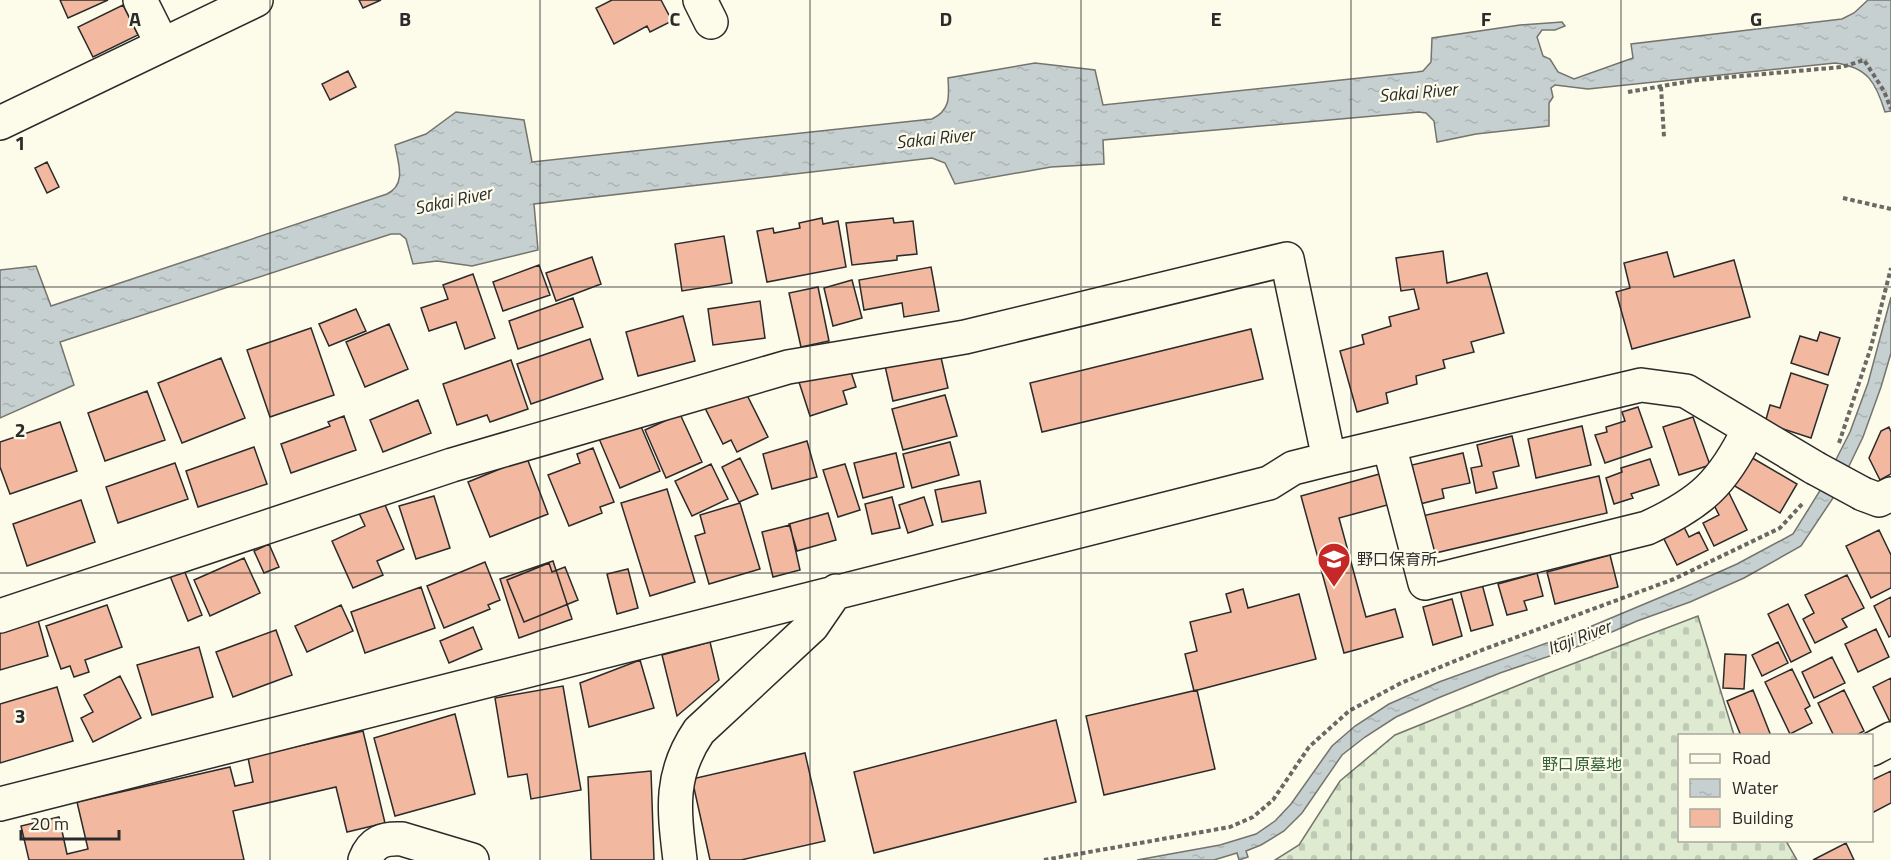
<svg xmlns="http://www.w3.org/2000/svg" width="1891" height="860" font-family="'Titillium Web','Noto Sans JP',sans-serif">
<defs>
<pattern id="cemetery-stones" width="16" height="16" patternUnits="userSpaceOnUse" patternTransform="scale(1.5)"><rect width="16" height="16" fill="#deebd1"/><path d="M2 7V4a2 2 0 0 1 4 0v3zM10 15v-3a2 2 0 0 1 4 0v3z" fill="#bfcab4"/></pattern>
<pattern id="water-ripples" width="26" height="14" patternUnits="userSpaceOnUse" patternTransform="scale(1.5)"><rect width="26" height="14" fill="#c7d0d0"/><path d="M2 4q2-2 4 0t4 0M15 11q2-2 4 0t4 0" fill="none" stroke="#abb3b3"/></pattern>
</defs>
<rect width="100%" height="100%" fill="#fdfbea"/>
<path fill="url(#cemetery-stones)" stroke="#74746e" stroke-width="1.5" d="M 1698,616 L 1734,735 L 1680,736 L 1680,840 L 1786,841 L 1797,860 L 1275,860 L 1299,845 L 1340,781 L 1395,735 L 1546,674 Z"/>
<path fill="url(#water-ripples)" stroke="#74746e" stroke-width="1.5" d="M 1868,0 L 1891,0 L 1891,111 L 1885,112 C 1876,83 1868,67 1835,63 L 1588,89 L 1555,85 L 1551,88 L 1553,97 L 1549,103 L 1549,126 L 1476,134 L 1437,142 L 1434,121 L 1426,113 L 1419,112 L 1103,140 L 1104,164 L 1051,167 L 955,184 L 945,163 L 932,158 L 534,204 L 538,250 L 472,266 L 437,261 L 413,264 L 406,239 L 400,234 L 391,234 L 60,342 L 74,385 L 0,418 L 0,270 L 36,266 L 51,306 L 387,194 C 407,184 398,163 395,145 L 426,134 L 456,112 L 524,120 L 532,162 L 932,119 C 951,110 949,96 948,78 L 1035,63 L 1095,70 L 1103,105 L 1417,72 L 1423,71 L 1431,62 L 1432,38 L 1520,25 L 1562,22 L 1565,26 L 1555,30 L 1542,30 L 1537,37 L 1543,56 L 1550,59 L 1558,72 L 1574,79 L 1633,58 L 1631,44 L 1842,19 L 1854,13 Z
M 1891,297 L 1891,353 L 1881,387 L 1863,437 L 1835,495 L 1801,546 L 1744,578 L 1690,602 L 1637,621 L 1582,645 L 1500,673 L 1438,698 L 1396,717 L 1365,737 L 1342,755 L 1302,813 L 1284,831 L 1261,845 L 1246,851 L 1248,857 L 1239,860 L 1237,853 L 1214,860 L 1137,860 L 1220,845 L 1256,834 L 1275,821 L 1291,804 L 1332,746 L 1355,726 L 1389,704 L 1439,682 L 1580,631 L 1685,587 L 1737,564 L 1793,534 L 1821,489 L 1850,432 L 1868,383 Z"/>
<path fill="#f2b8a0" stroke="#2b2b2b" stroke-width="1.5" d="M 60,0 L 108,0 L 68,18 Z
M 359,0 L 381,0 L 363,8 Z
M 612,0 L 661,0 L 672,21 L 650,32 L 647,26 L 614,44 L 596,8 Z
M 123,5 L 138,35 L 93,57 L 78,27 Z
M 348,71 L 356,87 L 330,100 L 322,84 Z
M 47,162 L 59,187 L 47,193 L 35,168 Z
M 822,218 L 823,224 L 838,221 L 846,267 L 767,282 L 757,231 L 773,228 L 774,233 L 800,228 L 799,223 Z
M 893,218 L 894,223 L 913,221 L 917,254 L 897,256 L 897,260 L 852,265 L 846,223 Z
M 724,236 L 732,283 L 682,291 L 675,244 Z
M 1443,251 L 1447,283 L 1487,273 L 1504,333 L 1471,342 L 1474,352 L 1443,360 L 1445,368 L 1416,376 L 1417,384 L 1386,393 L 1388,403 L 1357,412 L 1340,351 L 1364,344 L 1362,335 L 1391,326 L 1389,317 L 1419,309 L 1414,289 L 1401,291 L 1396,258 Z
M 1667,252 L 1674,277 L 1734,260 L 1750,317 L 1632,349 L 1616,292 L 1630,288 L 1624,263 Z
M 592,257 L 601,284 L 556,301 L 546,273 Z
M 539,265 L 550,295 L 503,311 L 493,282 Z
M 931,267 L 939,311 L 904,317 L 902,303 L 864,310 L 859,280 Z
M 473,274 L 495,338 L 465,349 L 456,322 L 429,331 L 421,308 L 448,299 L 443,285 Z
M 852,280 L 862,318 L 833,326 L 824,288 Z
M 818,287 L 829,341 L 801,347 L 789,293 Z
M 573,298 L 583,327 L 518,349 L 509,321 Z
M 760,301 L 765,338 L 713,345 L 708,309 Z
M 356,309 L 366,331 L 329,346 L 319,324 Z
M 683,316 L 695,361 L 638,376 L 626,332 Z
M 389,324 L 408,369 L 365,387 L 346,342 Z
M 311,328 L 334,395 L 270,417 L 247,350 Z
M 1251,329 L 1263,379 L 1042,432 L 1030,383 Z
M 1820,332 L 1840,338 L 1828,375 L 1791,363 L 1800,336 L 1817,341 Z
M 590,339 L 603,379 L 531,404 L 517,364 Z
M 940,353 L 948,388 L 893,401 L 885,366 Z
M 221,358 L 245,418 L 182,443 L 158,383 Z
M 511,360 L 528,409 L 490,422 L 487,415 L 457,425 L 443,384 Z
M 848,363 L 856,387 L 843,391 L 847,404 L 810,416 L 798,379 Z
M 1791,373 L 1828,385 L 1811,438 L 1765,423 L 1770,405 L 1780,408 Z
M 741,383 L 768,437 L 737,452 L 731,440 L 723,444 L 702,402 Z
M 147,391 L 165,440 L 105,461 L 88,413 Z
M 945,395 L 957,436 L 903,450 L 892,409 Z
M 418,400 L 431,433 L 383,452 L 370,420 Z
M 1638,407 L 1652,447 L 1605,463 L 1595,435 L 1607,432 L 1606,427 L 1625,421 L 1622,412 Z
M 680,414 L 702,462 L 666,478 L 645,430 Z
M 344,416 L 356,450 L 291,473 L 281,444 L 330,426 L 328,422 Z
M 637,417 L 660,471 L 620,488 L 597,434 Z
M 1693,417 L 1710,465 L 1679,475 L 1663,427 Z
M 60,422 L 77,471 L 10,494 L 0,467 L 0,442 Z
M 1582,426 L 1591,465 L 1536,478 L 1528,439 Z
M 1889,427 L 1891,432 L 1891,474 L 1880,480 L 1869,458 L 1881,431 Z
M 1512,436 L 1519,466 L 1493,472 L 1497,488 L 1476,493 L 1471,468 L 1482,466 L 1477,445 Z
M 807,441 L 817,477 L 772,489 L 763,454 Z
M 950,442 L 959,475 L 912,488 L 903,454 Z
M 254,447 L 267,484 L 198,507 L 186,471 Z
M 593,448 L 614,502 L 600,507 L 602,513 L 569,526 L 548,475 L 580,463 L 577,454 Z
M 896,453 L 904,487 L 863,498 L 854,463 Z
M 1463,453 L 1470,483 L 1442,489 L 1444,498 L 1420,504 L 1412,465 Z
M 1749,456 L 1797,484 L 1780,513 L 1733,485 Z
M 527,458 L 548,514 L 490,537 L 468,482 Z
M 740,458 L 758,494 L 739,502 L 722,467 Z
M 1650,459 L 1659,485 L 1631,494 L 1633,498 L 1614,504 L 1606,478 L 1622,472 L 1621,468 Z
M 175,463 L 188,499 L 118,523 L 106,487 Z
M 711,464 L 728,499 L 692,516 L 675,481 Z
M 845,464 L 860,510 L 838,517 L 823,470 Z
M 1383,473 L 1391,504 L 1339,518 L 1366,617 L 1395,609 L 1403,637 L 1344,653 L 1301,496 Z
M 1599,476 L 1607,513 L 1431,554 L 1422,516 Z
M 980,481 L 986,513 L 942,522 L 935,490 Z
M 667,489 L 695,582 L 650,596 L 621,503 Z
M 1729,493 L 1747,530 L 1714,546 L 1703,523 L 1719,515 L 1712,501 Z
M 434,496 L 450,548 L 416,559 L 399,506 Z
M 892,497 L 900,528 L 872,534 L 865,504 Z
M 924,497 L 933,525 L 908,533 L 899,505 Z
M 382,498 L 404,549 L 377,561 L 383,575 L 353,588 L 332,541 L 365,526 L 357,509 Z
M 81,500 L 95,542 L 27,566 L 13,524 Z
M 740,503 L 760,569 L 709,584 L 695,536 L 705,533 L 700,515 Z
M 828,513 L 836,540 L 797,551 L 789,524 Z
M 790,525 L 800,570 L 773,577 L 762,532 Z
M 1684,527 L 1689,537 L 1699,532 L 1708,550 L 1677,565 L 1663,537 Z
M 1879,530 L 1891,555 L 1891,588 L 1871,598 L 1846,546 Z
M 269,544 L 279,567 L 264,573 L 254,551 Z
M 1610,555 L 1618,587 L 1555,604 L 1547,572 Z
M 244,558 L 260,593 L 210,616 L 194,580 Z
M 553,561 L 572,619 L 519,638 L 500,579 Z
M 485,562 L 500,600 L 488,605 L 490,609 L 444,628 L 427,586 Z
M 549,563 L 552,572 L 565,567 L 578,600 L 524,622 L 507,580 Z
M 628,569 L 638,608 L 617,614 L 607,574 Z
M 184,570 L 202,615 L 188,621 L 170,576 Z
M 1537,573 L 1543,596 L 1524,601 L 1527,610 L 1507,615 L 1498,584 Z
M 1847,575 L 1864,608 L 1842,619 L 1847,627 L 1815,643 L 1803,619 L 1814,613 L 1805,595 Z
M 1482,584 L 1493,625 L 1471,631 L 1460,590 Z
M 421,587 L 435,628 L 365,653 L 351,612 Z
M 1243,589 L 1248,608 L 1299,594 L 1316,659 L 1194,691 L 1185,654 L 1197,651 L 1190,622 L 1231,612 L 1226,594 Z
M 1891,597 L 1891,636 L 1889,637 L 1874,606 Z
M 1452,599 L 1462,636 L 1433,645 L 1423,607 Z
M 1788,604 L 1811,652 L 1791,662 L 1768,614 Z
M 107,605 L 122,647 L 85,660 L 89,672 L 74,677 L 70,666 L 61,669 L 46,626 Z
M 341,605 L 353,631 L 307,652 L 295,626 Z
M 38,620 L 48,656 L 0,670 L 0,632 Z
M 473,627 L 482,649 L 449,663 L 440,641 Z
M 1876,629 L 1889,657 L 1858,672 L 1845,644 Z
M 276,630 L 292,675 L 233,697 L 216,652 Z
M 710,642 L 719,680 L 677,716 L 662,655 Z
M 1778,642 L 1788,663 L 1762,676 L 1752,655 Z
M 199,647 L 213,697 L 152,715 L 137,665 Z
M 1725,654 L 1746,655 L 1744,689 L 1723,688 Z
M 1832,657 L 1845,683 L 1814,698 L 1802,672 Z
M 640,660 L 654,708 L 589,727 L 580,683 Z
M 1792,669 L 1810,706 L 1805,709 L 1812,723 L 1790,734 L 1765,682 Z
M 120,676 L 141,718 L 93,742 L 81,718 L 93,712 L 84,695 Z
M 1891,678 L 1891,724 L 1873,687 Z
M 563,686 L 581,790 L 531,799 L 527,774 L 508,777 L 495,698 Z
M 57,687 L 73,741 L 0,763 L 0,704 Z
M 1197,690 L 1215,769 L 1104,795 L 1086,716 Z
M 1753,690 L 1771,736 L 1741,736 L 1727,701 Z
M 1844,690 L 1864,731 L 1855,736 L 1834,736 L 1818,703 Z
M 455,714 L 475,794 L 395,816 L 374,738 Z
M 1056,720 L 1076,802 L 874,853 L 854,772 Z
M 363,731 L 385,823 L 347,832 L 336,787 L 233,811 L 244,860 L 29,860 L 21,826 L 59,817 L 67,854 L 88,849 L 77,802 L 230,767 L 235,786 L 253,782 L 248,758 Z
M 805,753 L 825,841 L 741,860 L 710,860 L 692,779 Z
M 651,771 L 654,860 L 591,860 L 588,777 Z
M 1891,771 L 1891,803 L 1872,813 L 1872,780 Z
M 1846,843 L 1854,860 L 1813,860 Z"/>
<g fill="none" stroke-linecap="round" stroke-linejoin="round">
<g stroke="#2b2b2b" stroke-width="36">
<path id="minor" d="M 140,0 L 162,44
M 700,0 L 711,22
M 0,123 L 256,0
M 1389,445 L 1425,583 L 1647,528 C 1701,503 1723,483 1749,429
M 1863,494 L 1879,500 L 1891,494
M 0,616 L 452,465 L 788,367 L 965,337 L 1287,259 L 1329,459
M 1872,749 L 1891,739
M 0,804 L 1269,483 L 1293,468 L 1329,459 L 1641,385 L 1686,391 L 1815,468
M 365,860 C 372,842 383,838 402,839 L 472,860
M 680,860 C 674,810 669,775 699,731 L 812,626 L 836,591"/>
</g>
<path stroke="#6a6964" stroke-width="4" stroke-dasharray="4.5 3" stroke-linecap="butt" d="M 1661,87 L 1664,137
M 1628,92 L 1697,80 L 1842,67 L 1864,60 L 1884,91 L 1891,109
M 1843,198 L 1891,209
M 1839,443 L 1871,347 L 1891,268
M 1044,860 L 1230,827 L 1253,817 L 1273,800 L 1309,747 L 1349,711 L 1401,683 L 1482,650 L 1674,579 L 1780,528 L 1804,502"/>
<use href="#minor" stroke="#fdfbea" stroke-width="33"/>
<g stroke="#2b2b2b" stroke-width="36" stroke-linecap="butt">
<path id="minor-bridge" d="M 1815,468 L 1863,494"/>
</g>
<use href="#minor-bridge" stroke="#fdfbea" stroke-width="33"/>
</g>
<path fill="none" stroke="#2b2b2b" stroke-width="1.5" stroke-opacity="0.55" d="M 270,0 L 270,860M 540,0 L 540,860M 810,0 L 810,860M 1081,0 L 1081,860M 1351,0 L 1351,860M 1621,0 L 1621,860M 0,287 L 1891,287M 0,573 L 1891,573"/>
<defs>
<g id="school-pin" transform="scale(1.725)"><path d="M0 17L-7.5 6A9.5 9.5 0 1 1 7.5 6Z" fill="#c62828" stroke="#fdfbea"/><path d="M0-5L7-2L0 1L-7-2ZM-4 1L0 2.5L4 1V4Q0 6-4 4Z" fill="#fff"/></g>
</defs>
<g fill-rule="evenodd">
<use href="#school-pin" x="1334" y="559"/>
</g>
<g text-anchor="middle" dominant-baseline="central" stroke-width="4.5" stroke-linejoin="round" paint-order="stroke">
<g font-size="16" fill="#2b2b2b" stroke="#fdfbea" text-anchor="start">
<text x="1357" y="559">野口保育所</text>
</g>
<g font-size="16" fill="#34623c" stroke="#fdfbea">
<text x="1582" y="764">野口原墓地</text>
</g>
<g font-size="18" font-style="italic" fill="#2b2b2b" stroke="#fdfbea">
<text transform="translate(1418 92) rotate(-5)">Sakai River</text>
<text transform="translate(935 138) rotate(-6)">Sakai River</text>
<text transform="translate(453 200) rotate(-12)">Sakai River</text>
<text transform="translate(1579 637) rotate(-21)">Itaji River</text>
</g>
</g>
<g font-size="20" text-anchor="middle" font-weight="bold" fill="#2b2b2b" stroke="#fdfbea" stroke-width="4.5" stroke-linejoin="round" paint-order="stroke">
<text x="135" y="26">A</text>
<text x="405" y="26">B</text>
<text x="675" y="26">C</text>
<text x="946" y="26">D</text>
<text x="1216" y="26">E</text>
<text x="1486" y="26">F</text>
<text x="1756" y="26">G</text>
<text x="20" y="150">1</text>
<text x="20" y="437">2</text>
<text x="20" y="723">3</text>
</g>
<rect x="1678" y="734" width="195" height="108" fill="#fdfbea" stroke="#a9a89e" stroke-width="1.5"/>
<rect x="1690" y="754" width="30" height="9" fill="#fdfbea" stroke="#a9a89e" stroke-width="1.5"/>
<text x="1732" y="764" font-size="18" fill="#2b2b2b">Road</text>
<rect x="1690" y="779" width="30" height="18" fill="url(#water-ripples)" stroke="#a9a89e" stroke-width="1.5"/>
<text x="1732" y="794" font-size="18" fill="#2b2b2b">Water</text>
<rect x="1690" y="809" width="30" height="18" fill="#f2b8a0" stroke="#a9a89e" stroke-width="1.5"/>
<text x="1732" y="824" font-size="18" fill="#2b2b2b">Building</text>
<path d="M21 830v9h98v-9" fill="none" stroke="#2b2b2b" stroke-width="3"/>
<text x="30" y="830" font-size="18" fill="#2b2b2b" stroke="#fdfbea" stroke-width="4.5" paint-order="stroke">20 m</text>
</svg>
